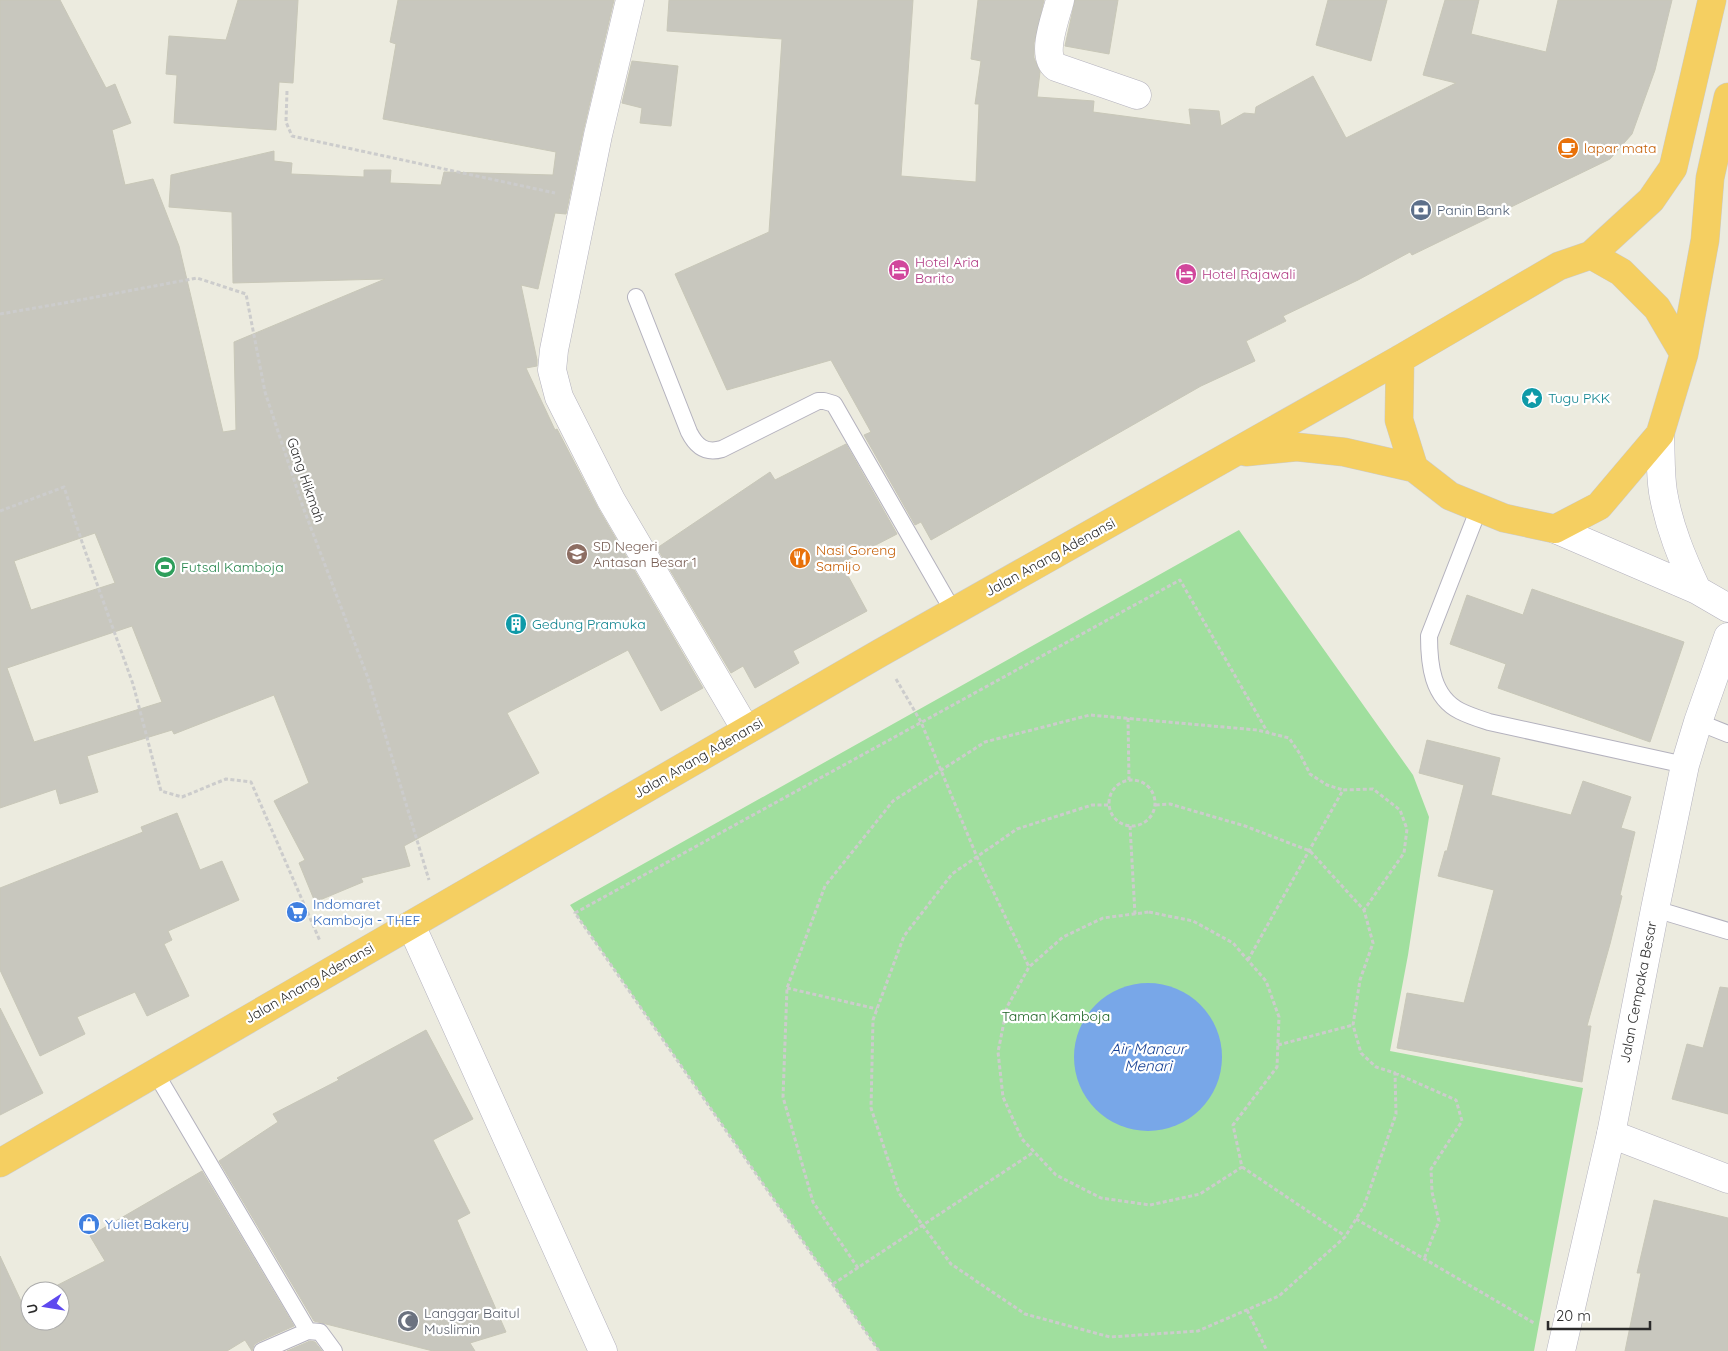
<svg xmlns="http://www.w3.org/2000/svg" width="1728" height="1351" font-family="Quicksand,sans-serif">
<rect width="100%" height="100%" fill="#ecebdf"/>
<path fill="#a0df9e" d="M 1239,530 L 1413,775 L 1429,817 L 1408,955 L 1390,1051 L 1583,1088 L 1534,1351 L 879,1351 L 570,905 Z"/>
<path fill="#78a7e8" d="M1074 1057a74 74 0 1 1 148 0a74 74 0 1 1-148 0Z"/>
<path fill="#c8c7be" stroke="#c8c7b8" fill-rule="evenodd" d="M 0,0 L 60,0 L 106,88 L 115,84 L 131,123 L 112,130 L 125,185 L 153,179 L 179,246 L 223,432 L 236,430 L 234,342 L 385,279 L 233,283 L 232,212 L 169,207 L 171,175 L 274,151 L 274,161 L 292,163 L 291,174 L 364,177 L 364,170 L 391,170 L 390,183 L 441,185 L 444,172 L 553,175 L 556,152 L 383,119 L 396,44 L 390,42 L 398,0 L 614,0 L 583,132 L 566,214 L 555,213 L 538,289 L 521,285 L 537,360 L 537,366 L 526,368 L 555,430 L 557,429 L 598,508 L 703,688 L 661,711 L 628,650 L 507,713 L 539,773 L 404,846 L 410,866 L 361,878 L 363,882 L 315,902 L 299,863 L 305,860 L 274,801 L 309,783 L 274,695 L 174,734 L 172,730 L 87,756 L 98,792 L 60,804 L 56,789 L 0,808 ZM 95,533 L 115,583 L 31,610 L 14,561 ZM 132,626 L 162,702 L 34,742 L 7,668 Z
M 238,0 L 298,0 L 293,83 L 279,82 L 276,130 L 174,123 L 177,75 L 166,74 L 169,36 L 226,40 Z
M 669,0 L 913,0 L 901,176 L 976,182 L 979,104 L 975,104 L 981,61 L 971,59 L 978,0 L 1044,0 L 1034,43 L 1034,58 L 1040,72 L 1037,97 L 1094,101 L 1093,112 L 1191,125 L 1189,109 L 1219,111 L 1221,126 L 1244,113 L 1255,114 L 1256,107 L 1313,76 L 1346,138 L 1456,83 L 1423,75 L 1445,0 L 1479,0 L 1471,34 L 1546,52 L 1558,0 L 1672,0 L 1655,70 L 1632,134 L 1610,159 L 1412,255 L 1410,252 L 1358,280 L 1283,316 L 1286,321 L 1246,341 L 1255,361 L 1201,386 L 931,540 L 921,522 L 915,525 L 864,435 L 871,432 L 831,360 L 727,390 L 675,274 L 769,232 L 782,39 L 667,31 Z
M 1075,0 L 1118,0 L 1109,54 L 1065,46 Z
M 1328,0 L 1387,0 L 1371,61 L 1316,45 Z
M 632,61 L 678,66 L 671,126 L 640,123 L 642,108 L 622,103 Z
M 846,444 L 897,534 L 841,563 L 867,611 L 793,651 L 799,663 L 755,688 L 743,666 L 731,673 L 657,548 L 770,472 L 775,480 Z
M 1532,589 L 1684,642 L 1650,742 L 1498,688 L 1506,664 L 1450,644 L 1467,595 L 1523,615 Z
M 1427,740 L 1500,758 L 1491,795 L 1571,815 L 1583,781 L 1631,797 L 1621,828 L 1635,832 L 1620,895 L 1622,896 L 1610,944 L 1587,1026 L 1591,1026 L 1582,1082 L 1397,1048 L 1407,993 L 1464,1003 L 1494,890 L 1438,876 L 1445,851 L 1447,851 L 1464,785 L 1419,773 Z
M 177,813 L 200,870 L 222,861 L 239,900 L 168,931 L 172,940 L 164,944 L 189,996 L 147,1016 L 135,992 L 77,1017 L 85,1034 L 40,1056 L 0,970 L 0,888 L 143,832 L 141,827 Z
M 1720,987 L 1728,988 L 1728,1114 L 1672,1099 L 1687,1044 L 1703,1048 Z
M 0,1008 L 43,1093 L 0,1115 Z
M 426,1030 L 473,1119 L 433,1140 L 470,1213 L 457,1220 L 506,1332 L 470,1343 L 475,1351 L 433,1351 L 314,1321 L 219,1161 L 278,1122 L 273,1114 L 339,1080 L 337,1078 Z
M 202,1171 L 294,1326 L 258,1342 L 254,1345 L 252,1351 L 245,1340 L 227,1351 L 0,1351 L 0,1256 L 22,1303 L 30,1299 L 30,1321 L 60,1321 L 60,1291 L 46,1291 L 105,1261 L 90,1236 Z
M 1654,1200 L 1728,1218 L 1728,1351 L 1625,1351 L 1641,1273 L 1637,1273 Z
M 310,1341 L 315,1342 L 322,1351 L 287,1351 Z"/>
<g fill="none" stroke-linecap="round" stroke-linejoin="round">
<g stroke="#b4b2be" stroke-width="18">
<path id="lane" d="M 636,297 L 689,432 C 696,446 705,454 722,449 L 818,401 L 824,401 L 834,404 L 953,611
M 1479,508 L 1429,636 C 1429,664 1432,697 1460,711 C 1470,716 1480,719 1489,722 L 1685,765
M 1698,722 L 1728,734
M 1655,909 L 1728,931
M 155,1072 L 308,1331 L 320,1332 L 334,1351
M 262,1351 L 308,1331"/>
</g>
<g stroke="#b4b2be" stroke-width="29">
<path id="street" d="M 630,0 L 598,135 L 554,350 L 552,370 L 559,397 L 611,500 L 746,730
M 1060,0 C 1056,17 1040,55 1056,67 L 1137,95
M 411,925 L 603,1351
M 1611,1134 L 1728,1179"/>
</g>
<g stroke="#b4b2be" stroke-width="29">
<path id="secondary" d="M 1660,434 C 1661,453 1660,473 1663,492 C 1669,527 1682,558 1697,590
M 1555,529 L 1697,590 L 1728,608
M 1561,1351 L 1611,1134 L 1655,909 L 1685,765 L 1698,722 L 1728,637"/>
</g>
<g stroke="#ccc" stroke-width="29">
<path id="highway" d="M 1591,255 L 1621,272 L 1657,308 L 1684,354
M 1400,359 L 1399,420 L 1414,468
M 1246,452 L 1297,447 L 1344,452 L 1414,468 L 1450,496 L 1504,518 L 1555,529 L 1599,506 L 1660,434 L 1684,354 L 1705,240 L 1710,178 L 1728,97
M 0,1163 L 880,653 L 1400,359 L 1559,266 L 1591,255 L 1651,200 L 1673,168 L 1712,0"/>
</g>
<path stroke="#ccc" stroke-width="3" stroke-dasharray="4 2.5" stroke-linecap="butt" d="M 287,91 L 286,122 L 292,136 L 555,193
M 0,314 L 64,303 L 197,278 L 246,294 L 265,392 L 303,507 L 368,678 L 429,880
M 0,511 L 64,487 L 83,545 L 133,684 L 161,791 L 182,797 L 226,779 L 251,782 L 320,941
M 896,679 L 921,722 L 977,857 L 1029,967
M 1128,718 L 1129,780
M1109 803a23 23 0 1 1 46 0a23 23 0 1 1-46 0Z
M 1108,805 L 1092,805 L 1017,829 L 952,874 L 904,936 L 877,1009 L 873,1020 L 871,1108 L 899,1193 L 951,1264 L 1025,1314 L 1110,1337 L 1198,1331 L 1279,1296 L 1345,1237 L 1364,1206 L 1396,1114 L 1395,1073 L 1376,1067 L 1361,1053 L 1353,1025 L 1360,980 L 1373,943 L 1364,910 L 1310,851 L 1245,826 L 1170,804 L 1154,805
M 1130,826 L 1135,914
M 1149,912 L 1193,921 L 1233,943 L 1266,981 L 1279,1017 L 1277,1067 L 1233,1125 L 1242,1167 L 1200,1194 L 1150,1205 L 1101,1198 L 1056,1175 L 1022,1139 L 1003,1097 L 998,1052 L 1007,1007 L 1029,967 L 1063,937 L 1103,918 Z
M 1248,960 L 1343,790 L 1373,789 L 1400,810 L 1407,829 L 1404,853 L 1364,910
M 787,988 L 877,1009
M 1278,1045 L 1353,1025
M 1395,1073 L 1456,1100 L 1462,1121 L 1431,1169 L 1432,1192 L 1439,1221 L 1424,1259
M 1242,1167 L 1345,1236
M 1356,1219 L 1534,1323
M 858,1268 L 813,1202 L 783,1097 L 787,988 L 825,886 L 893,801 L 985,742 L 1090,715 L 1257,730 L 1289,738 L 1300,754 L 1310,774 L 1327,785 L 1343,790
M 833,1284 L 1034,1152
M 1247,1310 L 1267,1351
M 879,1351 L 575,913 L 1180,580 L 1268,733"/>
<use href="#lane" stroke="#fff" stroke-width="16"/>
<use href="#street" stroke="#fff" stroke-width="28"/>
<use href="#secondary" stroke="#fff" stroke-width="28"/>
<use href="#highway" stroke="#f5cf61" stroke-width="28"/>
</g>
<defs>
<g id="cafe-disc" transform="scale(1.125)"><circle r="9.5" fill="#e8710a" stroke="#fff"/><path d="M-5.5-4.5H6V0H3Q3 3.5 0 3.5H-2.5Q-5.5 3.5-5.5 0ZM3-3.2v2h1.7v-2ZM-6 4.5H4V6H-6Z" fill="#fff"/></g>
<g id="bank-disc" transform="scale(1.125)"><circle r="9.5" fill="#5c6f8a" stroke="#fff"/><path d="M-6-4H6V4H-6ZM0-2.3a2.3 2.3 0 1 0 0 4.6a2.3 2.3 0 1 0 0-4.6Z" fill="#fff"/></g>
<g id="hotel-disc" transform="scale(1.125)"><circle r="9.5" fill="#d1479c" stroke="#fff"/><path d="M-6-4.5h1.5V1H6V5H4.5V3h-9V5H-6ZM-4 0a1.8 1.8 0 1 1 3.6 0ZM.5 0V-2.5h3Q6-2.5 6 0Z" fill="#fff"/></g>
<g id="sight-disc" transform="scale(1.125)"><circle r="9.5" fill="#0f9aa8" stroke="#fff"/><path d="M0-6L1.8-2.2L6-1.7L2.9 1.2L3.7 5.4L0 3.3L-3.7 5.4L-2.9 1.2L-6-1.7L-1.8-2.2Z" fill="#fff"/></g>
<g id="school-disc" transform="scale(1.125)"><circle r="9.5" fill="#8d6e63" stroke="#fff"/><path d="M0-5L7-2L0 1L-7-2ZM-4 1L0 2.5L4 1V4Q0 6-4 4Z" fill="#fff"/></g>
<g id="restaurant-disc" transform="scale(1.125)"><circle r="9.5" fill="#e8710a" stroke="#fff"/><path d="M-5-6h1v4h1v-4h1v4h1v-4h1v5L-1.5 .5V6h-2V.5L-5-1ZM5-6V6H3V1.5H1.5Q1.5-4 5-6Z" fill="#fff"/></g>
<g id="stadium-disc" transform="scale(1.125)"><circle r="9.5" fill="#2e9e5b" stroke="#fff"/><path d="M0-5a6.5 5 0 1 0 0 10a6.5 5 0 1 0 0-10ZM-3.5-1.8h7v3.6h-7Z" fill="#fff"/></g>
<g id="building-disc" transform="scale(1.125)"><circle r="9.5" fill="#0f9aa8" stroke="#fff"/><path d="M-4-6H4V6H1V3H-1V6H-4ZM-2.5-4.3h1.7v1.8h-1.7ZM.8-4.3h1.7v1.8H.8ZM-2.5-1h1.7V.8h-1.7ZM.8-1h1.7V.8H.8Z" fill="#fff"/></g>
<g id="supermarket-disc" transform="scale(1.125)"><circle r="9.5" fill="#3f7fe0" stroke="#fff"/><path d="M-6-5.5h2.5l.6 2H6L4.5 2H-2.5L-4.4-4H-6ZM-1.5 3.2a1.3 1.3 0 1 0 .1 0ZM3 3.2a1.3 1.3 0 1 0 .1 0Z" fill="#fff"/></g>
<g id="shop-disc" transform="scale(1.125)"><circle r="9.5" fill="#3f7fe0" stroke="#fff"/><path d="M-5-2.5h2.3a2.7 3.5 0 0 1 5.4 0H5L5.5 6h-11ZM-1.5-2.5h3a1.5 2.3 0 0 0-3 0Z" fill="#fff"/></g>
<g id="mosque-disc" transform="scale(1.125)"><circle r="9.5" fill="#6b7280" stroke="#fff"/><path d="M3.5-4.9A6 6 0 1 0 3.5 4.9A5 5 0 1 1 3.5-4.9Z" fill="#fff"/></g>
</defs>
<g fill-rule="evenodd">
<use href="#cafe-disc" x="1568" y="148"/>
<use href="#bank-disc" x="1421" y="210"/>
<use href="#hotel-disc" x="899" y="270"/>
<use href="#hotel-disc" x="1186" y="274"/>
<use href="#sight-disc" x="1532" y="398"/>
<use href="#school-disc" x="577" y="554"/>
<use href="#restaurant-disc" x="800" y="558"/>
<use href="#stadium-disc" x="165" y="567"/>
<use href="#building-disc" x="516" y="624"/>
<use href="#supermarket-disc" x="297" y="912"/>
<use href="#shop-disc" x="89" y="1224"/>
<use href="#mosque-disc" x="408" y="1321"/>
</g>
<g text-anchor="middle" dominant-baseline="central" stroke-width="4.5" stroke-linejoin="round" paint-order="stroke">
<g font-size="14" fill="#c56008" stroke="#fff" text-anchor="start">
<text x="1584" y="148">lapar mata</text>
<text x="816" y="550">Nasi Goreng<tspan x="816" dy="16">Samijo</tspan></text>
</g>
<g font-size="14" fill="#4e5e75" stroke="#fff" text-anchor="start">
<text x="1437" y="210">Panin Bank</text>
</g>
<g font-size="14" fill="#b23c85" stroke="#fff" text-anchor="start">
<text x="915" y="262">Hotel Aria<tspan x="915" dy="16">Barito</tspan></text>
<text x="1202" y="274">Hotel Rajawali</text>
</g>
<g font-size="14" fill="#0d838f" stroke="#fff" text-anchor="start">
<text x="1548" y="398">Tugu PKK</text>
<text x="532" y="624">Gedung Pramuka</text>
</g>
<g font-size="14" fill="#2b2b2b" stroke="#fff">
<text transform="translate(306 480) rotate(71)">Gang Hikmah</text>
<text transform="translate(1050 557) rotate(-29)">Jalan Anang Adenansi</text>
<text transform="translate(698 758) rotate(-30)">Jalan Anang Adenansi</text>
<text transform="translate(309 983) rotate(-30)">Jalan Anang Adenansi</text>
<text transform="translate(1638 992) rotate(-79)">Jalan Cempaka Besar</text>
</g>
<g font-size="14" fill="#785e54" stroke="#fff" text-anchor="start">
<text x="593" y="546">SD Negeri<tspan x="593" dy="16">Antasan Besar 1</tspan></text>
</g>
<g font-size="14" fill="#27864d" stroke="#fff" text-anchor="start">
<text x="181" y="567">Futsal Kamboja</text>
</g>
<g font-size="14" fill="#366cbe" stroke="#fff" text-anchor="start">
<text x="313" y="904">Indomaret<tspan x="313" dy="16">Kamboja - THEF</tspan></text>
<text x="105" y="1224">Yuliet Bakery</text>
</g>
<g font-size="14" fill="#1f6526" stroke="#fff">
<text x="1056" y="1016">Taman Kamboja</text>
</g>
<g font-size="14" fill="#5b616d" stroke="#fff" text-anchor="start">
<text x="424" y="1313">Langgar Baitul<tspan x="424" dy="16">Muslimin</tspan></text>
</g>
<g font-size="15" font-style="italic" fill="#164195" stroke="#fff">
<text x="1148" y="1048">Air Mancur<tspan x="1148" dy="17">Menari</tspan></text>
</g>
</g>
<g transform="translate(45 1306) rotate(258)"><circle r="24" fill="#ffffff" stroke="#aaaaaa"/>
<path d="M0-4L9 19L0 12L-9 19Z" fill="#5e49ef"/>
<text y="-8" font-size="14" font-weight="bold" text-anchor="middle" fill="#2b2b2b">U</text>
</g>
<path d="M1548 1321v8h102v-8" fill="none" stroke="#2b2b2b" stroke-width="2.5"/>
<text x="1556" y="1321" font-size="15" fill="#2b2b2b" stroke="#ffffff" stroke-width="4" paint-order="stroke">20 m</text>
</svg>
